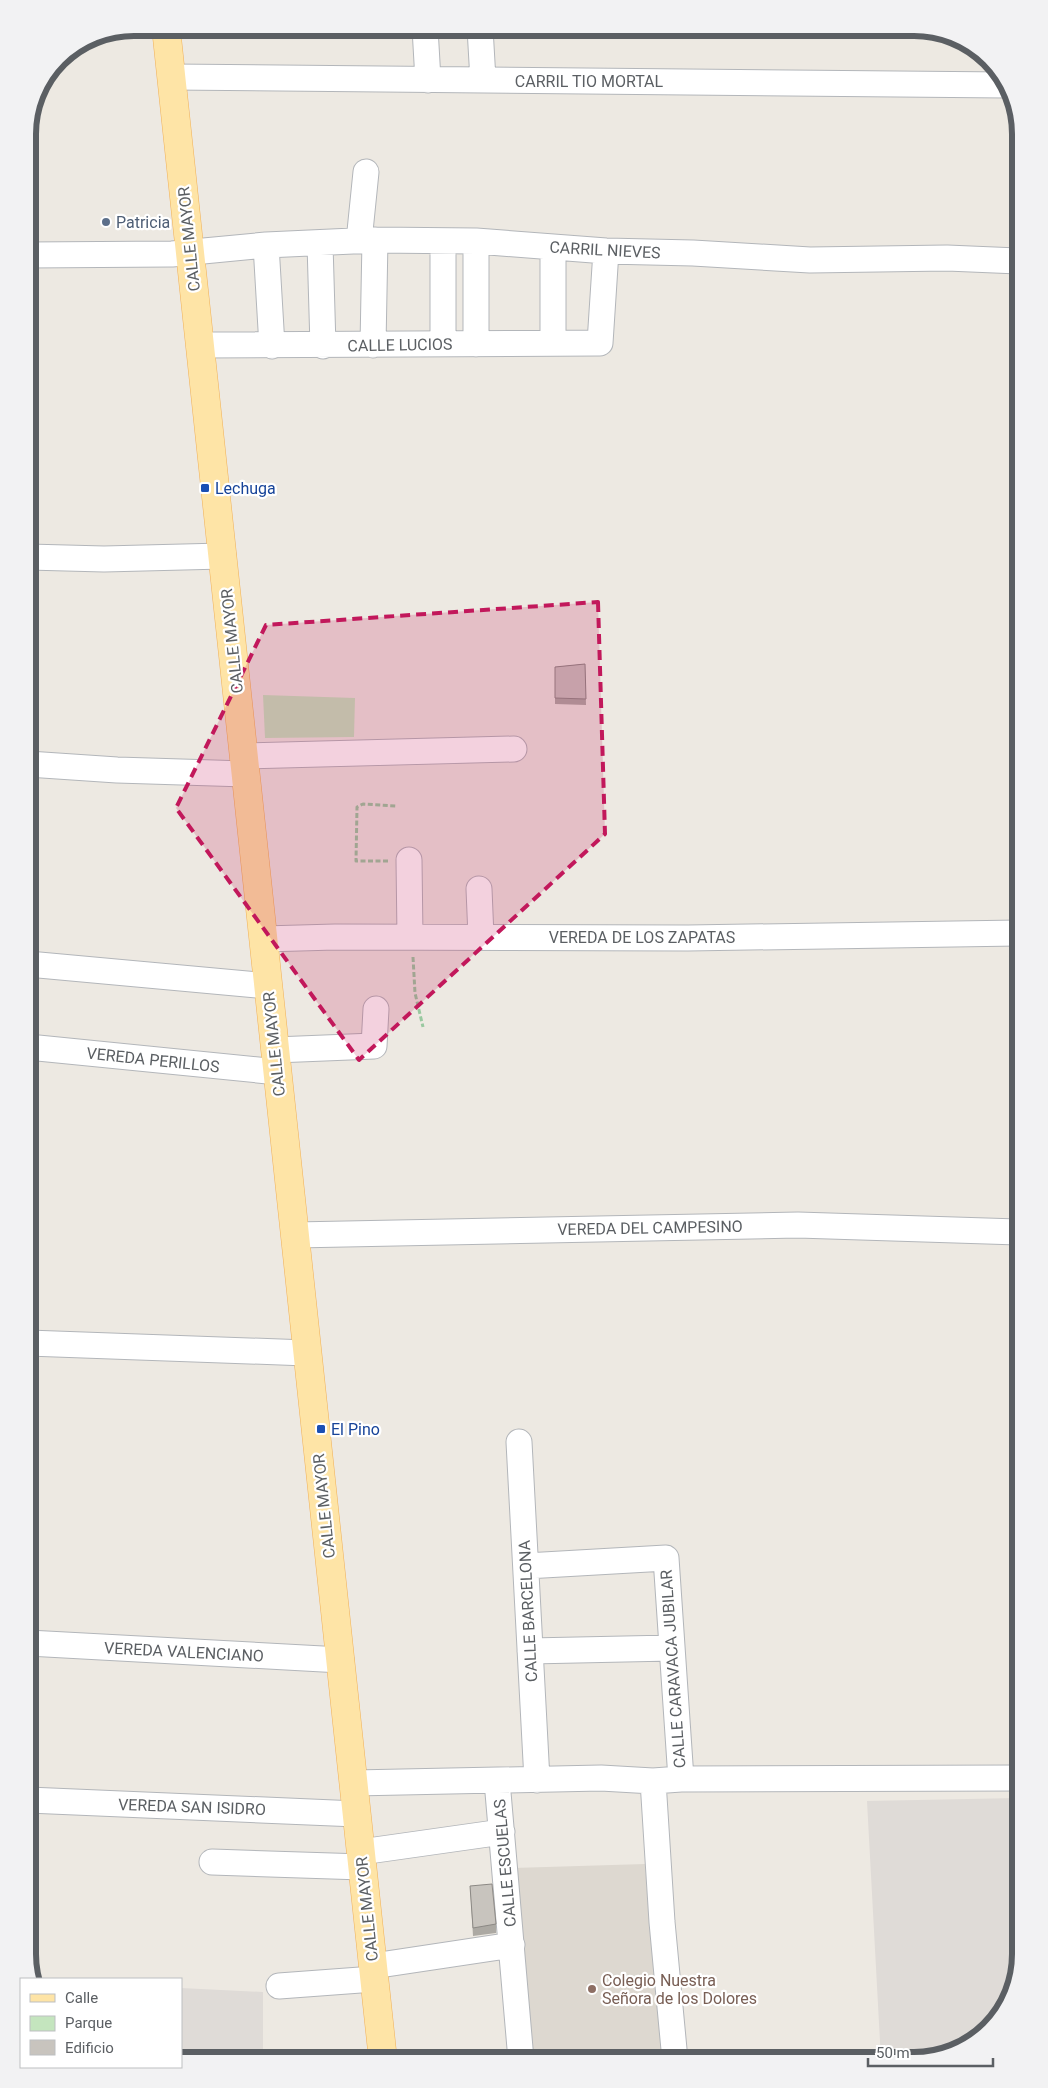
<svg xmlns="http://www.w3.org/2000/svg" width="1048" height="2088" font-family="Roboto,sans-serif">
<rect width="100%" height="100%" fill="#ede9e2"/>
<path fill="#dfdbd7" d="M 1020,1798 L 1020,1954 L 1002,2013 L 955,2053 L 914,2060 L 881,2060 L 867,1801 Z
M 181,1988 L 263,1992 L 263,2059 L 181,2060 Z"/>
<path fill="#ddd8d0" d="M 645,1864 L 649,1918 L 656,1918 L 668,2060 L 526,2060 L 513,1868 Z"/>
<path fill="#c4e5be" d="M 263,695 L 355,698 L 354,737 L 265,738 Z"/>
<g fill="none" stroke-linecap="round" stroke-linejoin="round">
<g stroke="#b3b6ba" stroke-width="27">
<path id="minor" d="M 425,28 L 428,80
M 480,28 L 483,80
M 171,77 L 1006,85
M 359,241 L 366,172
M 443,241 L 443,344
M 320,244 L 323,346
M 266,245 L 272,346
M 553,247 L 553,343
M 28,255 L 172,254 L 266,245 L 375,240 L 476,241 L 606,251 L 693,253 L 810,260 L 947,258 L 1020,261
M 476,344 L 476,241
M 201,345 L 600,343 L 606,251
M 373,345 L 375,240
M 28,557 L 104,559 L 223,556
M 244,756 L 514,749
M 28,764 L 117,770 L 246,774
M 409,860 L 410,937
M 479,889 L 481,937
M 264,939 L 335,937 L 688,938 L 1020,933
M 28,964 L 268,986
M 28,1047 L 278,1072
M 275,1050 L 374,1046 L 376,1009
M 295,1235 L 798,1225 L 1020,1232
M 28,1343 L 307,1353
M 519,1442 L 537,1780
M 526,1566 L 666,1558 L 681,1779
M 28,1643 L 341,1660
M 530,1651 L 672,1648
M 497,1781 L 521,2060
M 653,1781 L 681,1779 L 1020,1778
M 354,1783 L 601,1778 L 653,1781 L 662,1922 L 675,2060
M 28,1800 L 357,1814
M 361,1852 L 502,1832
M 212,1862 L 363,1867
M 373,1966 L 512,1945
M 279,1986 L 374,1979"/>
</g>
<g stroke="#f0b058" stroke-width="29">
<path id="major" d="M 166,28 L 383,2060"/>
</g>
<path stroke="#99c9a0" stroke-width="3" stroke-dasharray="5 2.5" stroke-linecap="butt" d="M 388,861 L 356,861 L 357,807 L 363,804 L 396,806
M 413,957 L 415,993 L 423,1027"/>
<use href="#minor" stroke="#fff" stroke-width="25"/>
<use href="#major" stroke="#fee4a6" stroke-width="28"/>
</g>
<path fill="#aca9a3" d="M 585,664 L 586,705 L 555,704 L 555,667 Z
M 470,1886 L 496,1924 L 496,1933 L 473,1936 Z"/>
<path fill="#c8c4be" stroke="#8c8985" d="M 585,664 L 586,699 L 555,698 L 555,667 Z
M 492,1884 L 496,1924 L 473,1928 L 470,1886 Z"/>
<path fill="#c2185b" fill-opacity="0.2" stroke="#c2185b" stroke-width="4" stroke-dasharray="10 6" stroke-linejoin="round" d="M 598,602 L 605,834 L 359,1060 L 176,808 L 266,625 Z"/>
<circle fill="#5c6f8a" stroke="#fff" stroke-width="2" cx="106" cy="222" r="5"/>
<g fill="#1a4fb4" stroke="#fff" stroke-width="2">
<rect x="200" y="483" width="10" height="10" rx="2.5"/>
<rect x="316" y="1424" width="10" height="10" rx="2.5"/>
</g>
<circle fill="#8d6e63" stroke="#fff" stroke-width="2" cx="592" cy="1989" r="5"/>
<g text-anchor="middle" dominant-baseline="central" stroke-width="4.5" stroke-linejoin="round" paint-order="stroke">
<g font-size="16" fill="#5b5f63" stroke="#fff">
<text x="589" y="81">CARRIL TIO MORTAL</text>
<text transform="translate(189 239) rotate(-96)">CALLE MAYOR</text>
<text transform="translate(605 250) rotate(3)">CARRIL NIEVES</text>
<text transform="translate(400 345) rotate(-1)">CALLE LUCIOS</text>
<text transform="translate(232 641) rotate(-96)">CALLE MAYOR</text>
<text x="642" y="937">VEREDA DE LOS ZAPATAS</text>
<text transform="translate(274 1044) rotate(-96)">CALLE MAYOR</text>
<text transform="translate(153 1060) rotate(6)">VEREDA PERILLOS</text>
<text transform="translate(650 1228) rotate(-1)">VEREDA DEL CAMPESINO</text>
<text transform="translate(324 1506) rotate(-96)">CALLE MAYOR</text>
<text transform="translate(528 1611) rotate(-93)">CALLE BARCELONA</text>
<text transform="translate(184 1652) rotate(3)">VEREDA VALENCIANO</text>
<text transform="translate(673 1669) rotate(-94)">CALLE CARAVACA JUBILAR</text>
<text transform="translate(192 1807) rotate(2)">VEREDA SAN ISIDRO</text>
<text transform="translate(505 1863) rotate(-95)">CALLE ESCUELAS</text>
<text transform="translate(367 1909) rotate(-96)">CALLE MAYOR</text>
</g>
<g font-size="16" fill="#4e5e75" stroke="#fff" text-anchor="start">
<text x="116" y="222">Patricia</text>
</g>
<g font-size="16" fill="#164399" stroke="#fff" text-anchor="start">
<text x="215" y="488">Lechuga</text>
<text x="331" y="1429">El Pino</text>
</g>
<g font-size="16" fill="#785e54" stroke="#fff" text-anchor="start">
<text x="602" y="1980">Colegio Nuestra<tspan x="602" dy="18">Señora de los Dolores</tspan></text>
</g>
</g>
<path d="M0 0H1048V2088H0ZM134 36H914A98 98 0 0 1 1012 134V1954A98 98 0 0 1 914 2052H134A98 98 0 0 1 36 1954V134A98 98 0 0 1 134 36Z" fill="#f2f2f3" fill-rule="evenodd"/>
<path fill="none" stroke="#5b5f63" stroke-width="6" d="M134 36H914A98 98 0 0 1 1012 134V1954A98 98 0 0 1 914 2052H134A98 98 0 0 1 36 1954V134A98 98 0 0 1 134 36Z"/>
<rect x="20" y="1978" width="162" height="90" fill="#ffffff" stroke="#bdbfc1"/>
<rect x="30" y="1994" width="25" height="8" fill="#fee4a6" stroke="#bdbfc1"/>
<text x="65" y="2003" font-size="15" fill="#5b5f63">Calle</text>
<rect x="30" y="2016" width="25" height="15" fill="#c4e5be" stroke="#bdbfc1"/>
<text x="65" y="2028" font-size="15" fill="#5b5f63">Parque</text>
<rect x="30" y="2040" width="25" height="15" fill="#c8c4be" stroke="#bdbfc1"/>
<text x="65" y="2053" font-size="15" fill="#5b5f63">Edificio</text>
<path d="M868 2058v8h125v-8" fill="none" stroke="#5b5f63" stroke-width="2.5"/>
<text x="876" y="2058" font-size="15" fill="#5b5f63" stroke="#ffffff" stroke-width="4" paint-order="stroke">50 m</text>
</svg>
